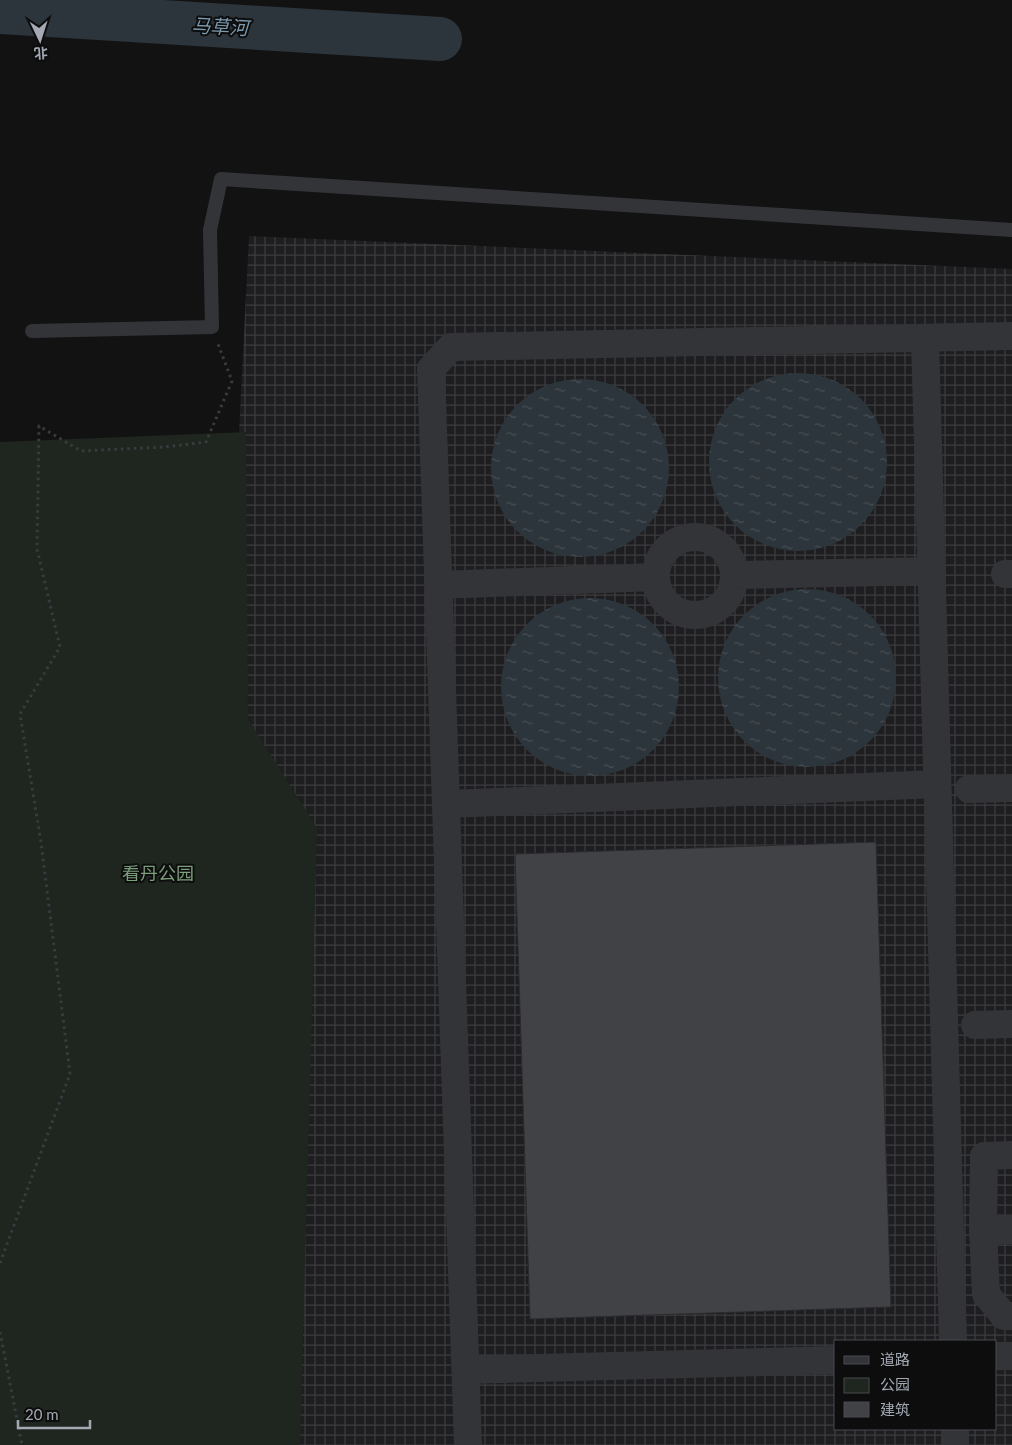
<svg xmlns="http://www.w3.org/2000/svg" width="1012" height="1445" font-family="Lato,'Noto Sans SC',sans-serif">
<defs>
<pattern id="industrial-grid" width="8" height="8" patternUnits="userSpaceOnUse" patternTransform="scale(1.25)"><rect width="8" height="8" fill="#1e1e20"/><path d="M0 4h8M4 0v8" fill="none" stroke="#3c3c3e"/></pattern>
<pattern id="water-ripples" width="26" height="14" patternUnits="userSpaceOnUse" patternTransform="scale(1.25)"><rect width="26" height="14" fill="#2c353b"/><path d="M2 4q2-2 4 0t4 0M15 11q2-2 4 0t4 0" fill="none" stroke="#484f55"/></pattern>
</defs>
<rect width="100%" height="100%" fill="#121213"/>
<path fill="url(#industrial-grid)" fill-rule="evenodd" d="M 249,236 L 1012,269 L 1012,1445 L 243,1445 L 217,865 ZM 836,1341 L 996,1341 L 996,1429 L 836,1429 Z"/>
<path fill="#1e261f" d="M 246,432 L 248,719 L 317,828 L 300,1445 L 0,1445 L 0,442 Z"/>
<path fill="url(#water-ripples)" d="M709 462a89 89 0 1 1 178 0a89 89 0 1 1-178 0Z
M491 468a89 89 0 1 1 178 0a89 89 0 1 1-178 0Z
M718 678a89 89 0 1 1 178 0a89 89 0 1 1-178 0Z
M501 687a89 89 0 1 1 178 0a89 89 0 1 1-178 0Z"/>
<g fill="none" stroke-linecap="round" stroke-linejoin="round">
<path stroke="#2c353b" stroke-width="44" d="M 0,12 L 440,39"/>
</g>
<path fill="#414246" stroke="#2c2c2f" d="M 876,842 L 891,1307 L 530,1319 L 515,854 Z"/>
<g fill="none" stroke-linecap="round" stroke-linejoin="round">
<path stroke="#393b3f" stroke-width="3" stroke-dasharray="2.5 4" stroke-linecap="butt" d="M 0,1263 L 70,1074 L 41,842 L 20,714 L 60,647 L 37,549 L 39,426 L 81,451 L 165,447 L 206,442 L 232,381 L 218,344
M 0,1332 L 22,1445"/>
<path stroke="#333438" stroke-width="14" d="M 32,331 L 212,327 L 210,230 L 221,179 L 1012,230"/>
<path stroke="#333438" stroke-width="28" d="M 925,338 L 953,1341
M656 576a39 39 0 1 1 78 0a39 39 0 1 1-78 0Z
M 1005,574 L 1012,574
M 734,575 L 932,571
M 438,585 L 656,577
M 969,789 L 1012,788
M 446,804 L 937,784
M 975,1025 L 1012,1024
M 1012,1155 L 984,1156 L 983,1230 L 986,1294 L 1004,1316 L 1012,1316
M 983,1230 L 1012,1230
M 996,1356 L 1012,1356
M 466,1370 L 836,1360
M 955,1429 L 955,1445
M 468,1445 L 431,369 L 451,347 L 1012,336"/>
</g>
<g text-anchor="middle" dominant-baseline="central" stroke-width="4" stroke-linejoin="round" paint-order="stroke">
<g font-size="18" fill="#7b9e7b" stroke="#0d0d0e">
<text x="158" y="873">看丹公园</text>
</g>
<g font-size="19" font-style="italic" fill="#7b9aae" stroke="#0d0d0e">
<text transform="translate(220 26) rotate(3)">马草河</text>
</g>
</g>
<rect x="834" y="1340" width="162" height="90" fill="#0d0d0e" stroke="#494b50"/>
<rect x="844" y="1356" width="25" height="8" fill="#333438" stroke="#494b50"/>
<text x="880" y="1365" font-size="15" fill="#a4a9b3">道路</text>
<rect x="844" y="1378" width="25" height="15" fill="#1e261f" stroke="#494b50"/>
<text x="880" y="1390" font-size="15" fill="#a4a9b3">公园</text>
<rect x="844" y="1402" width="25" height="15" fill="#414246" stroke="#494b50"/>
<text x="880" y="1415" font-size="15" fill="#a4a9b3">建筑</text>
<g transform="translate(40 40) rotate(176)" stroke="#0d0d0e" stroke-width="4" paint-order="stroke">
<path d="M0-4L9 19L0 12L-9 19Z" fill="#a4a9b3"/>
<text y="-8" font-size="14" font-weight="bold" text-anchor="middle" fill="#a4a9b3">北</text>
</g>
<path d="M18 1420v8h72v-8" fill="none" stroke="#a4a9b3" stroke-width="2.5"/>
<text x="25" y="1420" font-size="15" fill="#a4a9b3" stroke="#0d0d0e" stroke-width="4" paint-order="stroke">20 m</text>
</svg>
